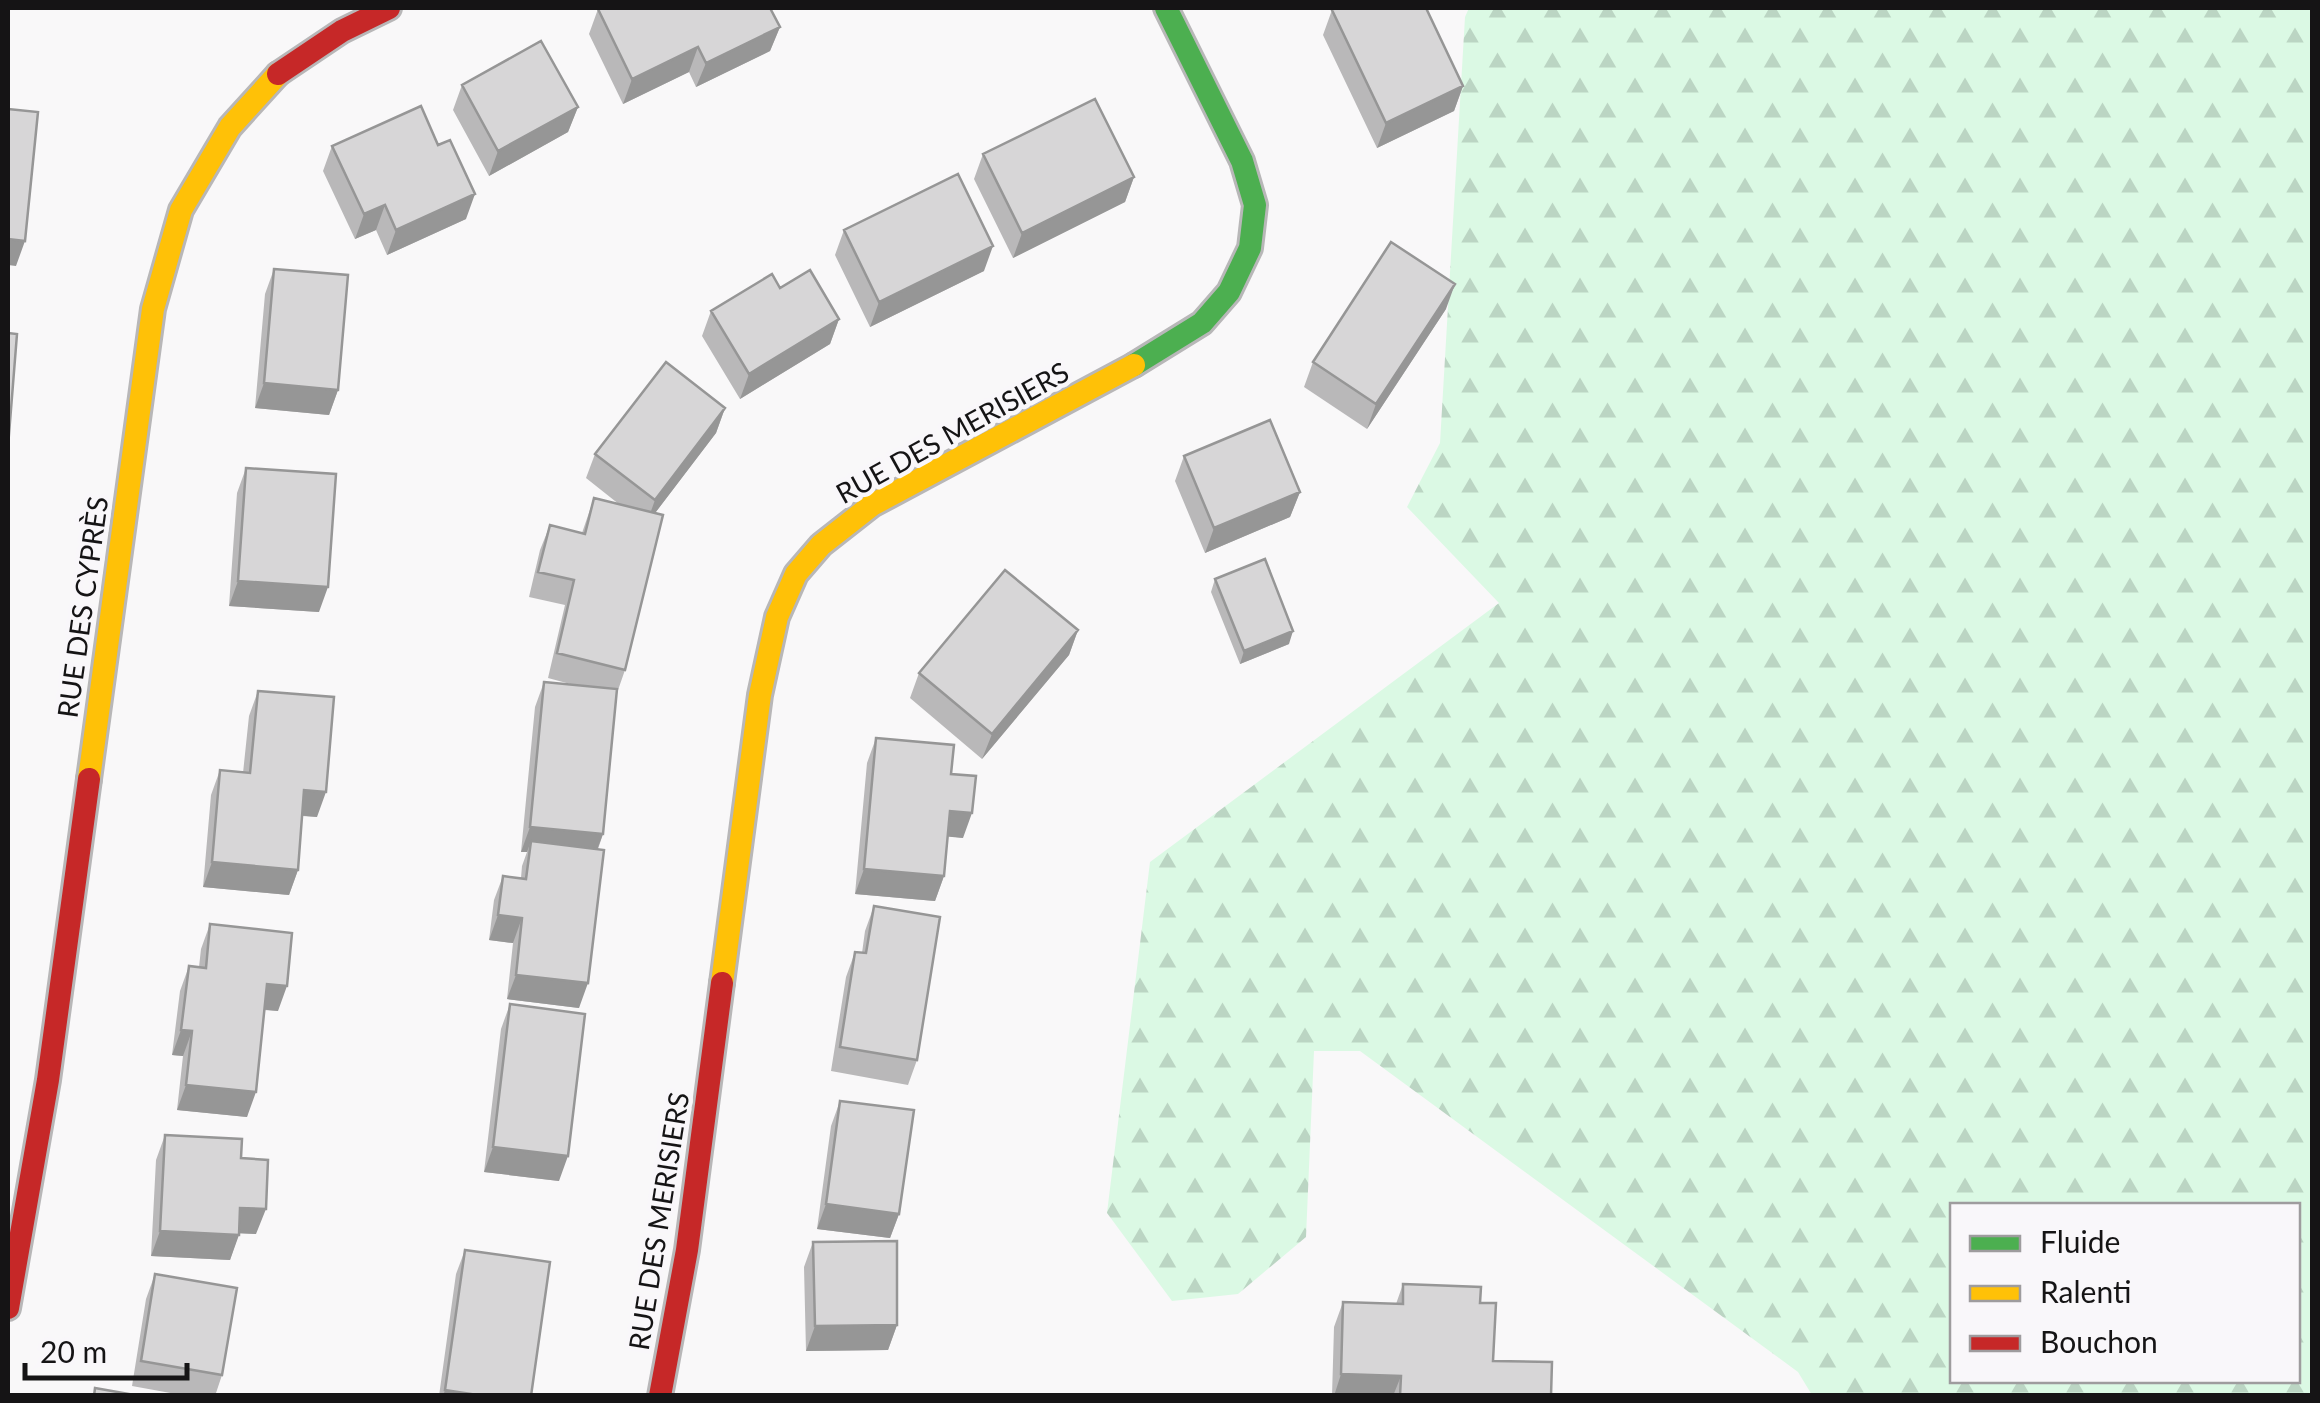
<svg xmlns="http://www.w3.org/2000/svg" width="2320" height="1403" font-family="Lato,sans-serif">
<defs>
<pattern id="forest-firs" width="22" height="20" patternUnits="userSpaceOnUse" patternTransform="scale(2.5)"><rect width="22" height="20" fill="#dbf9e4"/><path d="M5 1l3.5 6h-7zM16 11l3.5 6h-7z" fill="#bbd5c3"/></pattern>
</defs>
<rect width="100%" height="100%" fill="#f9f8f9"/>
<path fill="url(#forest-firs)" fill-rule="evenodd" d="M 1469,8 L 2312,8 L 2312,1395 L 1812,1395 L 1798,1372 L 1360,1051 L 1314,1051 L 1306,1237 L 1238,1294 L 1172,1301 L 1107,1213 L 1150,862 L 1499,603 L 1407,507 L 1440,443 L 1465,17 ZM 1952,1206 L 2298,1206 L 2298,1380 L 1952,1380 Z"/>
<g fill="none" stroke-linecap="round" stroke-linejoin="round">
<g stroke="#b8b7b8" stroke-width="28">
<path id="fast" d="M 1134,365 L 1202,323 L 1229,292 L 1250,248 L 1255,205 L 1242,161 L 1166,8"/>
</g>
<g stroke="#b8b7b8" stroke-width="28">
<path id="slow" d="M 89,779 L 153,309 L 181,210 L 230,127 L 278,74
M 722,983 L 760,695 L 777,617 L 796,574 L 821,545 L 872,505 L 1134,365"/>
</g>
<g stroke="#b8b7b8" stroke-width="28">
<path id="jam" d="M 278,74 L 342,31 L 389,8
M 8,1308 L 48,1080 L 89,779
M 660,1396 L 687,1250 L 722,983"/>
</g>
<use href="#fast" stroke="#4caf50" stroke-width="22"/>
<use href="#slow" stroke="#ffc107" stroke-width="22"/>
<use href="#jam" stroke="#c62828" stroke-width="22"/>
</g>
<path fill="#b9b8b9" d="M 598,9 L 780,27 L 770,51 L 696,87 L 689,72 L 623,104 L 589,34 Z
M 1332,10 L 1463,86 L 1454,111 L 1377,148 L 1323,35 Z
M 462,85 L 578,107 L 568,132 L 489,176 L 453,110 Z
M 332,146 L 466,219 L 387,255 L 376,230 L 355,239 L 323,171 Z
M 983,154 L 1134,177 L 1125,202 L 1013,258 L 974,179 Z
M 844,230 L 984,271 L 870,327 L 835,255 Z
M 274,269 L 338,390 L 329,415 L 255,408 L 265,294 Z
M 780,288 L 839,319 L 830,344 L 740,399 L 702,336 L 711,311 Z
M 1446,309 L 1367,429 L 1304,387 L 1313,362 Z
M 725,408 L 716,433 L 655,513 L 625,670 L 617,693 L 603,834 L 598,849 L 579,1008 L 507,999 L 513,943 L 489,940 L 494,900 L 503,876 L 521,878 L 522,866 L 527,852 L 521,852 L 535,707 L 544,682 L 574,685 L 548,678 L 565,605 L 529,597 L 540,550 L 550,525 L 582,533 L 594,498 L 620,505 L 586,478 L 595,454 Z
M 1184,456 L 1300,492 L 1290,517 L 1205,553 L 1175,481 Z
M 246,468 L 319,612 L 229,606 L 237,493 Z
M 1215,579 L 1289,644 L 1240,664 L 1211,592 Z
M 1078,630 L 1069,655 L 982,759 L 910,698 L 919,673 Z
M 258,691 L 317,817 L 302,816 L 298,870 L 289,895 L 203,887 L 211,795 L 220,770 L 243,773 L 249,716 Z
M 876,738 L 963,838 L 948,836 L 944,876 L 935,901 L 855,894 L 867,763 Z
M 874,906 L 917,1060 L 908,1085 L 831,1071 L 846,977 L 855,952 L 862,953 L 865,931 Z
M 210,924 L 278,1011 L 264,1010 L 247,1117 L 177,1110 L 183,1056 L 172,1055 L 180,991 L 189,966 L 199,967 L 201,949 Z
M 510,1004 L 559,1181 L 484,1172 L 501,1029 Z
M 840,1101 L 899,1214 L 890,1238 L 817,1229 L 831,1126 Z
M 165,1135 L 241,1158 L 256,1234 L 239,1233 L 230,1260 L 151,1256 L 156,1160 Z
M 813,1242 L 897,1325 L 888,1350 L 806,1351 L 804,1267 Z
M 465,1250 L 531,1396 L 439,1396 L 456,1274 Z
M 155,1274 L 222,1375 L 215,1396 L 187,1396 L 132,1386 L 146,1299 Z
M 1403,1284 L 1480,1303 L 1493,1361 L 1551,1396 L 1332,1396 L 1334,1327 L 1343,1302 L 1396,1304 Z"/>
<path fill="#969696" d="M 780,27 L 770,51 L 696,87 L 706,63 Z
M 698,47 L 689,72 L 623,104 L 632,79 Z
M 1463,86 L 1454,111 L 1377,148 L 1386,123 Z
M 578,107 L 568,132 L 489,176 L 498,151 Z
M 1134,177 L 1125,202 L 1013,258 L 1022,233 Z
M 475,194 L 466,219 L 387,255 L 396,230 Z
M 385,205 L 376,230 L 355,239 L 364,214 Z
M 8,239 L 25,241 L 16,266 L 8,265 Z
M 993,246 L 984,271 L 870,327 L 879,302 Z
M 1455,284 L 1446,309 L 1367,429 L 1376,404 Z
M 839,319 L 830,344 L 740,399 L 749,374 Z
M 264,383 L 338,390 L 329,415 L 255,408 Z
M 725,408 L 716,433 L 646,525 L 655,500 Z
M 1300,492 L 1290,517 L 1205,553 L 1214,528 Z
M 238,581 L 328,587 L 319,612 L 229,606 Z
M 1078,630 L 1069,655 L 982,759 L 992,734 Z
M 1293,631 L 1289,644 L 1240,664 L 1244,651 Z
M 304,790 L 326,792 L 317,817 L 295,815 Z
M 950,811 L 972,813 L 963,838 L 941,836 Z
M 530,827 L 603,834 L 594,858 L 531,841 L 527,852 L 521,852 Z
M 212,862 L 298,870 L 289,895 L 203,887 Z
M 864,869 L 944,876 L 935,901 L 855,894 Z
M 498,915 L 522,918 L 513,943 L 489,940 Z
M 516,975 L 588,983 L 579,1008 L 507,999 Z
M 267,984 L 287,986 L 278,1011 L 258,1009 Z
M 181,1030 L 192,1031 L 183,1056 L 172,1055 Z
M 186,1085 L 256,1092 L 247,1117 L 177,1110 Z
M 493,1147 L 568,1156 L 559,1181 L 484,1172 Z
M 826,1204 L 899,1214 L 890,1238 L 817,1229 Z
M 240,1208 L 266,1209 L 256,1234 L 231,1233 Z
M 160,1231 L 239,1235 L 230,1260 L 151,1256 Z
M 897,1325 L 888,1350 L 806,1351 L 815,1326 Z
M 1341,1374 L 1401,1376 L 1393,1396 L 1334,1396 Z
M 445,1390 L 484,1396 L 443,1396 Z"/>
<path fill="#d7d6d7" stroke="#969696" stroke-width="2.5" d="M 601,8 L 770,8 L 780,27 L 706,63 L 698,47 L 632,79 L 598,9 Z
M 1336,8 L 1426,8 L 1463,86 L 1386,123 L 1332,10 Z
M 541,41 L 578,107 L 498,151 L 462,85 Z
M 1095,99 L 1134,177 L 1022,233 L 983,154 Z
M 421,106 L 438,145 L 450,140 L 475,194 L 396,230 L 385,205 L 364,214 L 332,146 Z
M 8,109 L 38,112 L 25,241 L 8,239 Z
M 958,174 L 993,246 L 879,302 L 844,230 Z
M 1391,242 L 1455,284 L 1376,404 L 1313,362 Z
M 274,269 L 348,275 L 338,390 L 264,383 Z
M 810,270 L 839,319 L 749,374 L 711,311 L 772,274 L 780,288 Z
M 8,333 L 17,334 L 8,447 Z
M 666,362 L 725,408 L 655,500 L 595,454 Z
M 1270,420 L 1300,492 L 1214,528 L 1184,456 Z
M 246,468 L 336,474 L 328,587 L 238,581 Z
M 594,498 L 663,515 L 625,670 L 557,653 L 574,580 L 538,572 L 550,525 L 585,534 Z
M 1265,559 L 1293,631 L 1244,651 L 1215,579 Z
M 1005,570 L 1078,630 L 992,734 L 919,673 Z
M 544,682 L 617,689 L 603,834 L 530,827 Z
M 258,691 L 334,697 L 326,792 L 304,790 L 298,870 L 212,862 L 220,770 L 250,773 Z
M 876,738 L 954,745 L 951,774 L 976,776 L 972,813 L 950,811 L 944,876 L 864,869 Z
M 531,841 L 604,850 L 588,983 L 516,975 L 522,918 L 498,915 L 503,876 L 526,879 Z
M 874,906 L 940,917 L 917,1060 L 840,1047 L 855,952 L 866,953 Z
M 210,924 L 292,933 L 287,986 L 267,984 L 256,1092 L 186,1085 L 192,1031 L 181,1030 L 189,966 L 206,968 Z
M 510,1004 L 585,1014 L 568,1156 L 493,1147 Z
M 840,1101 L 914,1110 L 899,1214 L 826,1204 Z
M 165,1135 L 242,1139 L 241,1158 L 268,1160 L 266,1209 L 240,1208 L 239,1235 L 160,1231 Z
M 897,1241 L 897,1325 L 815,1326 L 813,1242 Z
M 465,1250 L 550,1262 L 531,1396 L 484,1396 L 445,1390 Z
M 155,1274 L 237,1288 L 222,1375 L 141,1361 Z
M 1403,1284 L 1481,1287 L 1480,1303 L 1496,1303 L 1493,1361 L 1552,1362 L 1551,1396 L 1400,1396 L 1401,1376 L 1341,1374 L 1343,1302 L 1403,1304 Z
M 95,1388 L 140,1396 L 94,1396 Z"/>
<g text-anchor="middle" dominant-baseline="central" stroke-width="9" stroke-linejoin="round" paint-order="stroke">
<g font-size="28" fill="#151415" stroke="#f9f7fa">
<text transform="translate(952 432) rotate(-29)">RUE DES MERISIERS</text>
<text transform="translate(82 607) rotate(-82)">RUE DES CYPRÈS</text>
<text transform="translate(658 1221) rotate(-81)">RUE DES MERISIERS</text>
</g>
</g>
<rect width="2320" height="1403" fill="none" stroke="#151415" stroke-width="20"/>
<rect x="1950" y="1203" width="350" height="180" fill="#f9f7fa" stroke="#9e9c9e" stroke-width="2.5"/>
<rect x="1970" y="1236" width="50" height="15" fill="#4caf50" stroke="#9e9c9e" stroke-width="2.5"/>
<text x="2040" y="1253" font-size="30" fill="#151415">Fluide</text>
<rect x="1970" y="1286" width="50" height="15" fill="#ffc107" stroke="#9e9c9e" stroke-width="2.5"/>
<text x="2040" y="1303" font-size="30" fill="#151415">Ralenti</text>
<rect x="1970" y="1336" width="50" height="15" fill="#c62828" stroke="#9e9c9e" stroke-width="2.5"/>
<text x="2040" y="1353" font-size="30" fill="#151415">Bouchon</text>
<path d="M25 1363v15h162v-15" fill="none" stroke="#151415" stroke-width="5"/>
<text x="40" y="1363" font-size="30" fill="#151415" stroke="#f9f7fa" stroke-width="8" paint-order="stroke">20 m</text>
</svg>
